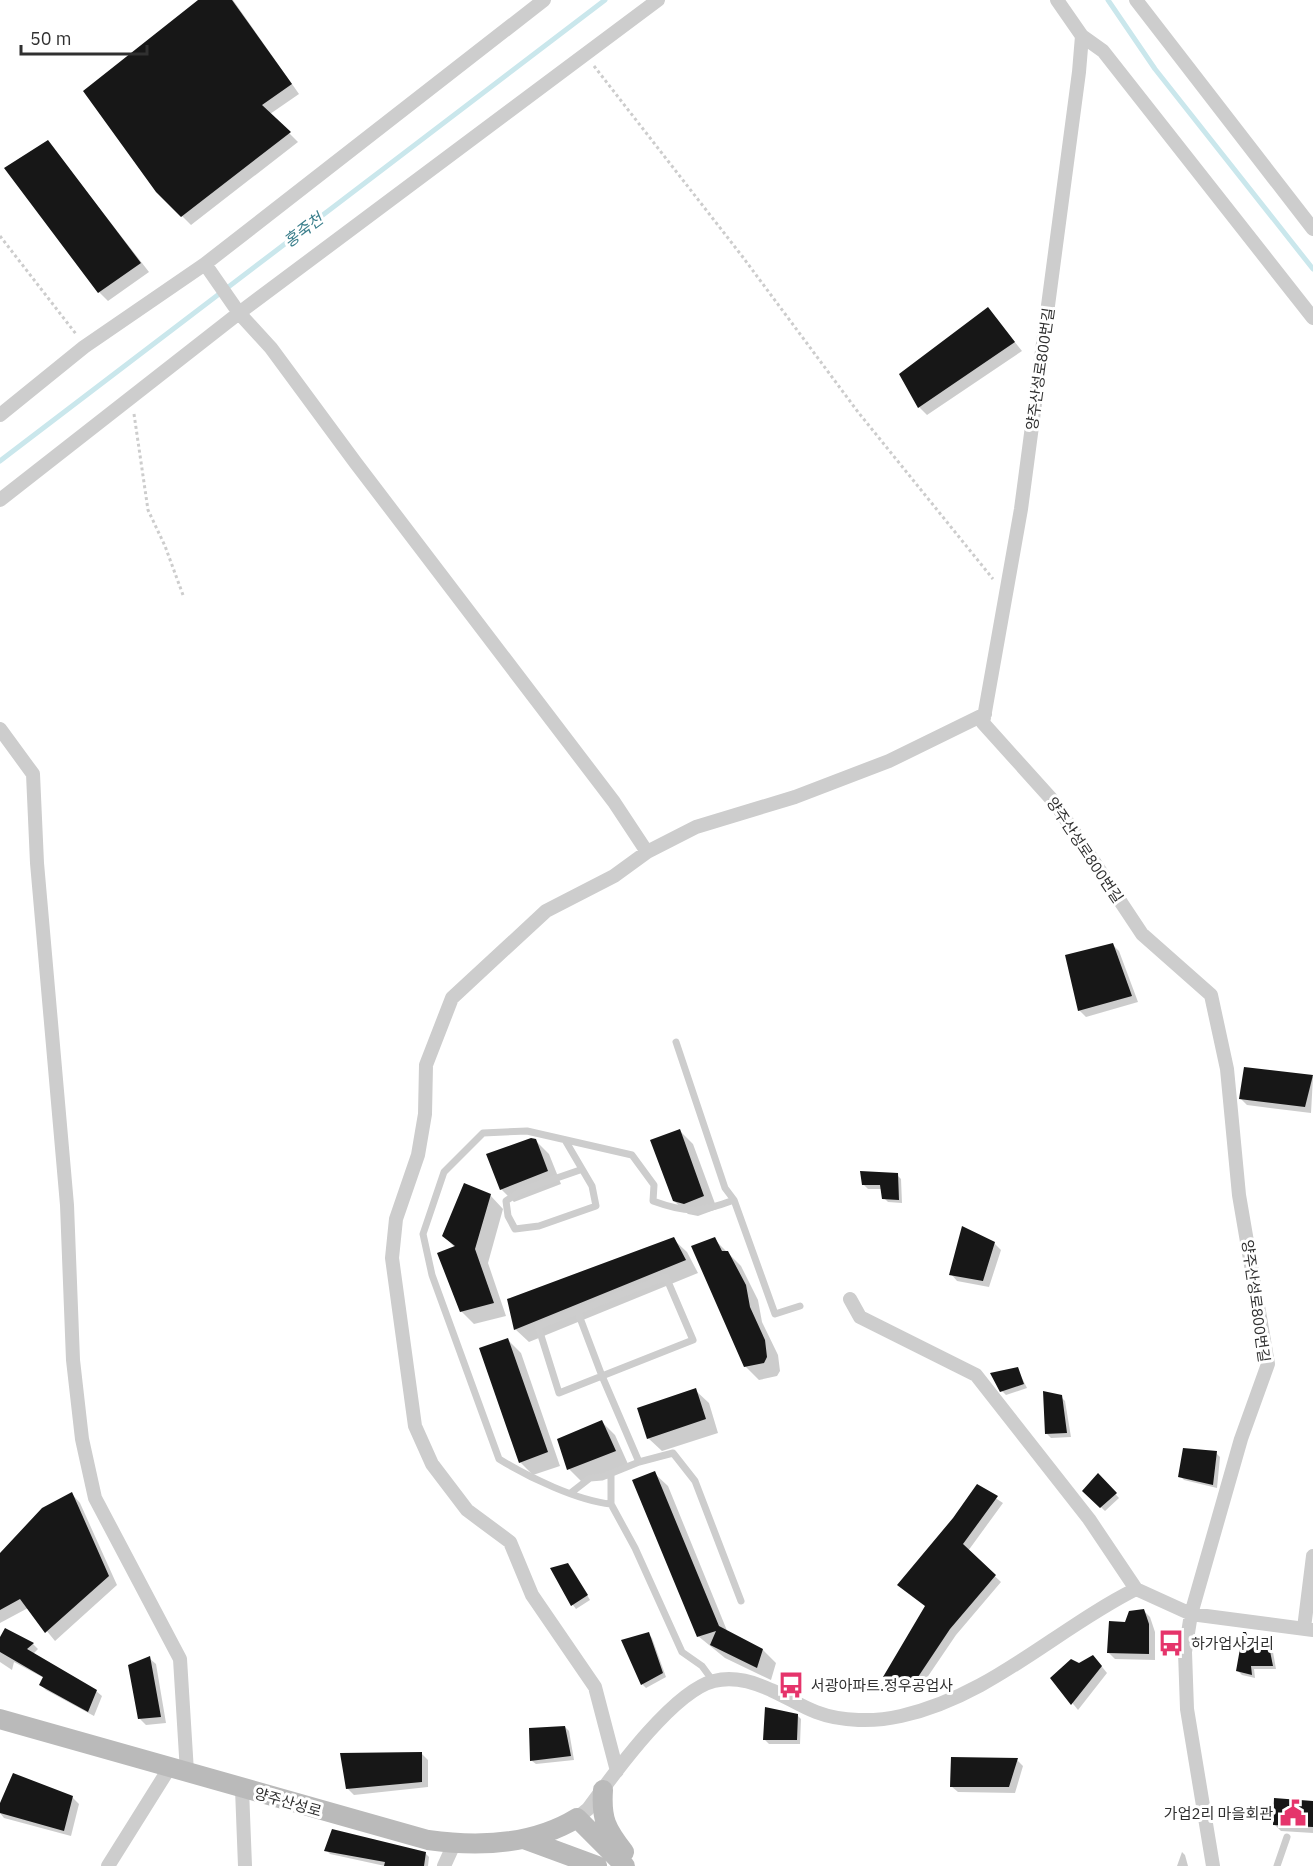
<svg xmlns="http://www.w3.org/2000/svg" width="1313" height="1866" font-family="'IBM Plex Sans','Noto Sans KR',sans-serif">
<rect width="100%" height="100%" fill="#fff"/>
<path fill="#0003" d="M 200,0 L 233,0 L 299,94 L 270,114 L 298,142 L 191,225 L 157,191 Z
M 48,142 L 149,272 L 108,301 L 99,292 Z
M 988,309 L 1022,351 L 927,415 L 919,407 Z
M 1113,945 L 1119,951 L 1138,1002 L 1086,1017 L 1079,1010 Z
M 1245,1069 L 1313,1077 L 1311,1113 L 1247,1105 L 1241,1099 Z
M 680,1131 L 693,1144 L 717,1209 L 698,1216 L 688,1214 L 674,1201 Z
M 535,1140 L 549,1154 L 561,1184 L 514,1202 L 501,1189 Z
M 897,1175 L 901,1179 L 902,1203 L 888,1202 L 884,1198 L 882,1189 L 868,1189 L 864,1185 Z
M 490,1195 L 503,1209 L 488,1263 L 506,1316 L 474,1324 L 461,1311 L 455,1248 L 444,1236 Z
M 673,1239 L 687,1252 L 698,1273 L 529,1342 L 515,1329 Z
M 714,1239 L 741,1266 L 758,1300 L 762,1322 L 778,1355 L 780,1371 L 777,1376 L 759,1380 L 745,1366 Z
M 994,1243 L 1001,1250 L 989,1287 L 957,1281 L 951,1274 Z
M 508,1340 L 521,1353 L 560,1466 L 533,1475 L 520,1462 Z
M 1017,1368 L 1027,1388 L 1006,1395 L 1002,1391 Z
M 695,1390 L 709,1403 L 718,1433 L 662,1451 L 648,1438 Z
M 1061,1397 L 1065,1401 L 1071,1437 L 1051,1438 L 1047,1434 Z
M 602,1422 L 615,1435 L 628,1464 L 582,1482 L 569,1469 Z
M 1216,1453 L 1220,1457 L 1217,1488 L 1184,1480 L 1180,1476 Z
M 654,1473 L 668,1486 L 728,1633 L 763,1650 L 776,1663 L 771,1680 L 725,1658 L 698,1636 Z
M 1098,1475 L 1119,1498 L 1105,1511 L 1084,1491 Z
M 977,1486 L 1003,1503 L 968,1551 L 1001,1582 L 956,1635 L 918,1691 L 891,1682 L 885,1676 L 927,1607 L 954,1519 Z
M 72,1494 L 80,1503 L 117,1585 L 55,1641 L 28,1608 L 0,1623 L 0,1555 Z
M 572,1569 L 590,1600 L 576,1609 L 573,1605 Z
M 1144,1611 L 1150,1617 L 1155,1632 L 1155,1660 L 1115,1659 L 1108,1652 L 1126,1623 Z
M 5,1630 L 33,1644 L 38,1649 L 33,1654 L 96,1691 L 102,1696 L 94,1716 L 46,1690 L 41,1685 L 44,1678 L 14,1662 L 12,1670 L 0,1662 L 0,1640 Z
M 1246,1633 L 1251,1642 L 1269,1648 L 1273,1652 L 1276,1669 L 1254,1669 L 1255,1678 L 1242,1675 L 1238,1671 Z
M 648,1634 L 652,1638 L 666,1677 L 646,1688 L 642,1684 Z
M 149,1658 L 156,1664 L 166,1723 L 146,1725 L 140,1719 Z
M 1099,1663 L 1107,1673 L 1078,1710 L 1052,1678 L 1079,1664 Z
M 797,1715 L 801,1719 L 800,1744 L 769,1744 L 765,1740 Z
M 565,1727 L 569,1731 L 574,1760 L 536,1764 L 532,1761 Z
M 421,1753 L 428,1760 L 428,1787 L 354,1795 L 347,1788 Z
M 1017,1760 L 1023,1766 L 1015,1793 L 958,1792 L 951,1786 Z
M 72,1797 L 79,1804 L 71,1836 L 4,1818 L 0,1813 L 0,1807 Z
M 1313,1802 L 1313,1833 L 1281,1831 L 1274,1824 Z
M 326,1850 L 425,1853 L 429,1857 L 428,1866 L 385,1866 L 330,1854 Z
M 1182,1852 L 1185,1855 L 1188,1866 L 1177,1866 Z"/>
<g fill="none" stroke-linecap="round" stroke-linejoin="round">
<path stroke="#cae7ec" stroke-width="5" d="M 1108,0 L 1155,69 L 1313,269
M 0,461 L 605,0"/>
</g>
<path fill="#171717" d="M 198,0 L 232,0 L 292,84 L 262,105 L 291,132 L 181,217 L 156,192 L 83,91 Z
M 48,140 L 141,263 L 98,293 L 4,168 Z
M 988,307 L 1015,342 L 918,408 L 899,374 Z
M 1113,943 L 1132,996 L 1078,1011 L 1065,955 Z
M 1244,1067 L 1313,1075 L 1305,1107 L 1239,1099 Z
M 680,1129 L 704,1196 L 684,1204 L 673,1201 L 650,1140 Z
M 531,1138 L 536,1139 L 548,1171 L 500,1190 L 486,1154 Z
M 860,1171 L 898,1173 L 899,1200 L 882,1199 L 880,1185 L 862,1185 Z
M 464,1183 L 491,1194 L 475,1249 L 494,1303 L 460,1312 L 437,1253 L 455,1246 L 442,1236 Z
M 962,1226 L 995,1242 L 983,1281 L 949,1275 Z
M 674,1237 L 686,1260 L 514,1330 L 507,1299 Z
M 715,1237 L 722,1251 L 728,1251 L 746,1285 L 750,1307 L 765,1340 L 767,1357 L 764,1363 L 744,1367 L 691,1246 Z
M 508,1338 L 548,1452 L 519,1463 L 479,1348 Z
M 1018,1367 L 1024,1384 L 1000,1392 L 990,1373 Z
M 696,1388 L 706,1419 L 647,1439 L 637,1408 Z
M 1043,1391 L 1062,1395 L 1067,1433 L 1045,1434 Z
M 602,1420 L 616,1451 L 567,1470 L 557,1439 Z
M 1183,1448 L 1217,1451 L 1213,1485 L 1178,1477 Z
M 655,1471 L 719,1626 L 763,1649 L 757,1668 L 710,1645 L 716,1631 L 697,1637 L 632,1480 Z
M 1098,1473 L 1117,1493 L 1100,1508 L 1082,1491 Z
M 977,1484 L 998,1496 L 963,1544 L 996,1575 L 950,1629 L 912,1686 L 883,1677 L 925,1606 L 897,1585 L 953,1518 Z
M 72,1492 L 109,1576 L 45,1633 L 20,1599 L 0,1610 L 0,1553 L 42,1508 Z
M 568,1563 L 588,1595 L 571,1606 L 550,1568 Z
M 1144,1609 L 1149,1624 L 1149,1654 L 1107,1653 L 1109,1621 L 1125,1622 L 1129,1611 Z
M 5,1628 L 34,1643 L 27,1649 L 97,1690 L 88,1712 L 39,1685 L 43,1677 L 0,1652 L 0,1637 Z
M 649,1632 L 663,1673 L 641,1685 L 621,1640 Z
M 1243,1632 L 1246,1632 L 1248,1640 L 1269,1646 L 1273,1666 L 1251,1666 L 1252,1675 L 1236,1671 Z
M 1093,1655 L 1102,1666 L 1071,1705 L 1050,1678 L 1071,1659 L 1079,1663 Z
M 150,1656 L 161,1717 L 138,1719 L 128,1665 Z
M 765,1707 L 798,1714 L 797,1740 L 763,1740 Z
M 565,1726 L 571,1756 L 530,1761 L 529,1728 Z
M 422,1752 L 422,1782 L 346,1789 L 340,1753 Z
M 951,1757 L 1018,1758 L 1009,1787 L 950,1787 Z
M 13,1773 L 73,1796 L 64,1831 L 0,1813 L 0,1803 Z
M 1274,1798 L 1313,1801 L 1313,1827 L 1273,1825 Z
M 332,1829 L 426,1852 L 424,1866 L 384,1866 L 385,1862 L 324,1851 Z"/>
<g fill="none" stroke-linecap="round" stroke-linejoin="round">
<path stroke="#cdcdcd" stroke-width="3" stroke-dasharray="3 3" stroke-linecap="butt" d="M 594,66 L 742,256 L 858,412 L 993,579
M 0,236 L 76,334
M 134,414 L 148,510 L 165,546 L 183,595"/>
<path stroke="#cdcdcd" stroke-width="7" d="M 676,1042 L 725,1188 L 734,1200 L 775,1314 L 800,1306
M 565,1140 L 592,1186 L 596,1206 L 539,1226 L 515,1229 L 508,1216 L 506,1201 L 522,1190 L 580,1170
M 666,1277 L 693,1340 L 559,1393 L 538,1326 Z
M 577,1310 L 602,1376 L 639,1462
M 611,1474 L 611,1504
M 572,1492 L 590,1478 L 602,1477 L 639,1462 L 673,1453 L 695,1481 L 741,1601
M 713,1681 L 702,1666 L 682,1652 L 635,1548 L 611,1504 C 578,1501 528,1477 499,1459 L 432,1275 L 423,1234 L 444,1172 L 483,1133 L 527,1131 L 632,1155 L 654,1185 L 653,1201 C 686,1213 700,1213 734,1200
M 1277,1866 L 1287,1837"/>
<path stroke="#cdcdcd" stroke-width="14" d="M 1057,0 L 1082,36 L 1079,72 L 1021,509 L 983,723 L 1055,803 L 1142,934 L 1211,995 L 1227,1069 L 1239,1195 L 1268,1364 L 1241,1439 L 1191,1614 L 1185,1652 L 1187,1709 L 1213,1866
M 1136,0 L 1313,229
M 1082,36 L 1103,51 L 1313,318
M 205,264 L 239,313 L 271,348 L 355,462 L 614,802 L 647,852
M 0,415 L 84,347 L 205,264 L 544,0
M 0,500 L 239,313 L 658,0
M 0,729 L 33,774 L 37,863 L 67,1205 L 73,1360 L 82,1439 L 95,1498 L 180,1659 L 187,1772
M 850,1299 L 860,1317 L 976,1375 L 1089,1519 L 1136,1589
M 1304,1628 L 1313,1556
M 617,1771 L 595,1687 L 532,1595 L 510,1542 L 467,1510 L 432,1464 L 415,1426 L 392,1258 L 396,1219 L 418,1155 L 425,1114 L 426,1065 L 452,998 L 546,911 L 614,876 L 647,852 L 696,827 L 795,797 L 889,761 L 985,714
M 242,1789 L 245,1866
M 577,1818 L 588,1809 C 613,1775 673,1691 714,1681 C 733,1676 754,1682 771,1690 C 787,1697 800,1706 816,1712 C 842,1722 875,1722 901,1716 C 991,1696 1056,1629 1136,1589 L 1191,1614 L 1313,1630
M 108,1866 L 170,1767
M 444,1866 L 454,1844"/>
<path stroke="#bababa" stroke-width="20" d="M 0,1719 L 428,1840 C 478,1847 533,1845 577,1818 L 625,1866
M 603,1790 C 601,1819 606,1829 624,1852
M 524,1839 L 597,1866"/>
</g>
<defs>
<g id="bus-bare" transform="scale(2.07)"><path d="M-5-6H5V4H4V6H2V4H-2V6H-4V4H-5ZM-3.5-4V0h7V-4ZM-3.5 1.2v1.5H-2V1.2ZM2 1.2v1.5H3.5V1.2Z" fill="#e5346b" stroke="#fff" stroke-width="2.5" paint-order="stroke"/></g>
<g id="civic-bare" transform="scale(2.07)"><path d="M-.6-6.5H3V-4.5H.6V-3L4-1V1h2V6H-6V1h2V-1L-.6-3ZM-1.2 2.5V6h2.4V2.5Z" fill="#e5346b" stroke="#fff" stroke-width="2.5" paint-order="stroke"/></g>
</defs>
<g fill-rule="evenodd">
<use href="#bus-bare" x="1171" y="1643"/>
<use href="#bus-bare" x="791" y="1685"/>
<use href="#civic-bare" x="1293" y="1813"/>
</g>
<g text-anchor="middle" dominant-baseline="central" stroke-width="6" stroke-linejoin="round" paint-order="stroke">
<g font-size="15" fill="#303030" stroke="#fff">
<text transform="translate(1040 369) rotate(-82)">양주산성로800번길</text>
<text transform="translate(1085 850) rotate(56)">양주산성로800번길</text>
<text transform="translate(1256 1301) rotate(82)">양주산성로800번길</text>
<text transform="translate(288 1802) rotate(16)">양주산성로</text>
</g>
<g font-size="15" fill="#303030" stroke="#fff" text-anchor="start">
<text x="1191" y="1643">하가업사거리</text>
<text x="811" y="1685">서광아파트.정우공업사</text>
<text x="1273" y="1813" text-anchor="end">가업2리 마을회관</text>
</g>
<g font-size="16" font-style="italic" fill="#3b7f8c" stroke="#fff">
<text transform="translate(303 230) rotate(-37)">홍죽천</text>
</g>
</g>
<path d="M21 45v9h126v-9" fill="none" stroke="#303030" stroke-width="3"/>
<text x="30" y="45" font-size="18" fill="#303030" stroke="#ffffff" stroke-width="4.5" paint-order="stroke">50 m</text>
</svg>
